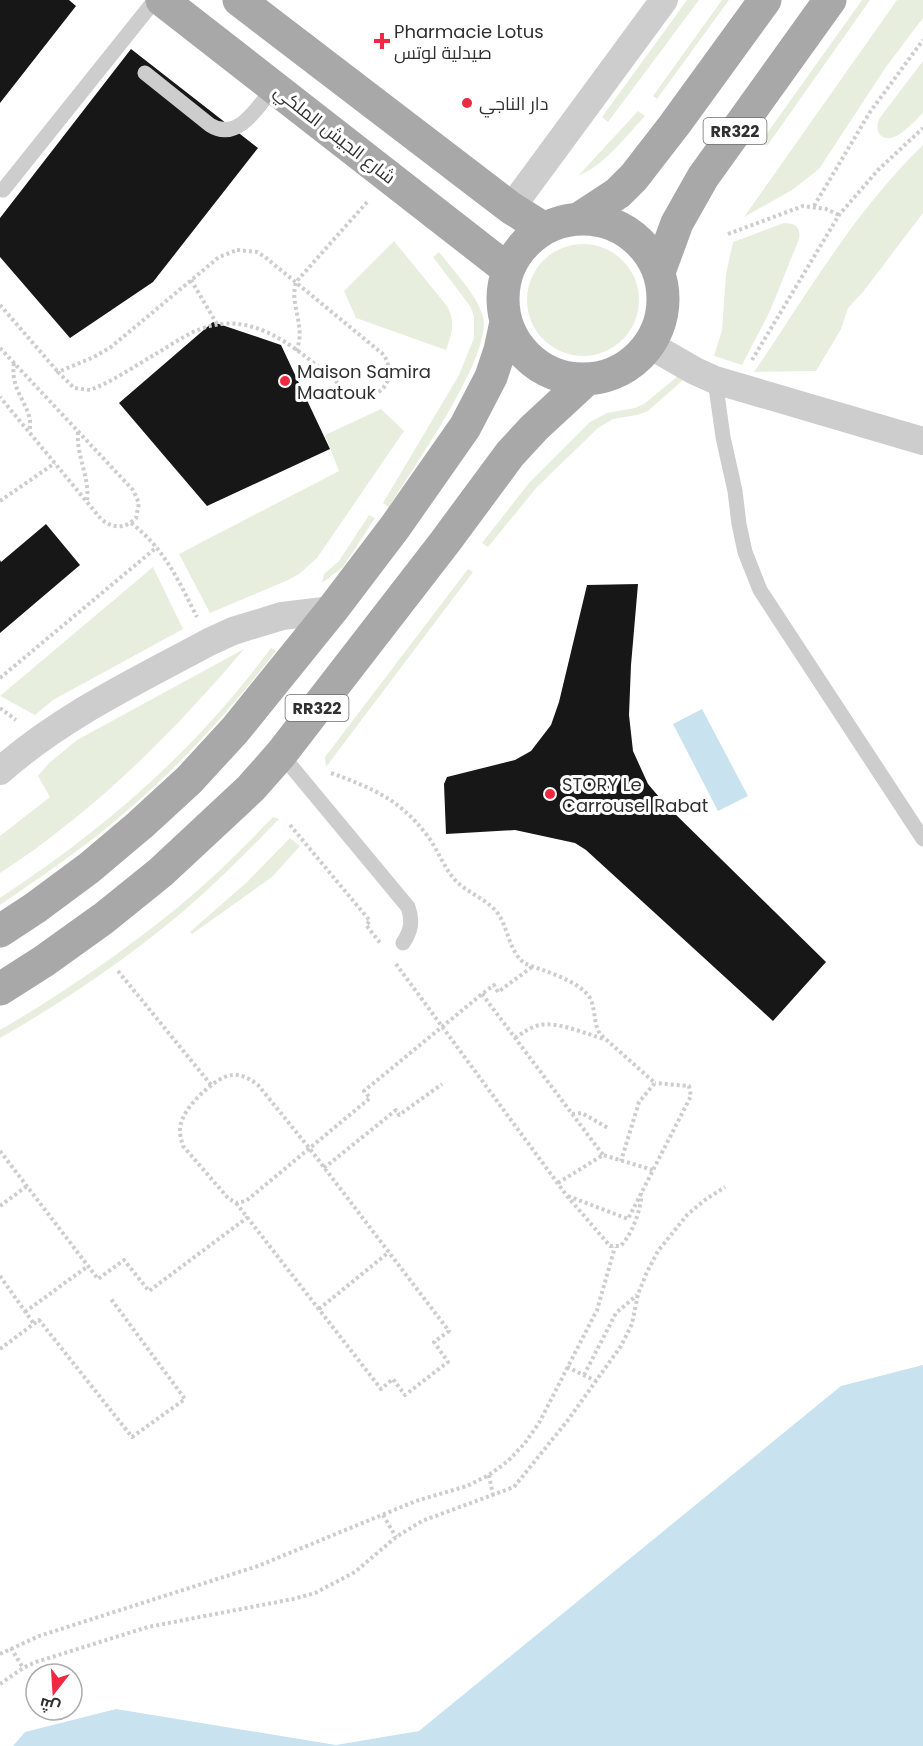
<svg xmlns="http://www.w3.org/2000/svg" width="923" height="1746" font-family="Poppins,Cairo,sans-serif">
<rect width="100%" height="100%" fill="#fff"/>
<path fill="#e7eede" d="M 687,0 L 699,0 L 608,122 L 602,117 Z
M 722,0 L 729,0 L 657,99 L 653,96 Z
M 862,0 L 870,0 L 767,146 L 760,143 Z
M 897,0 L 923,0 L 923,18 L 886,67 L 819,169 L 792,190 L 744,217 Z
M 923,61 L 923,113 C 914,121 896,144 883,137 C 876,133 877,126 879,119 Z
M 638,111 L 645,116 C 624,138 606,164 578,176 Z
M 923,145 L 923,213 L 863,292 L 848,308 L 841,329 L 816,371 L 754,372 C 806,296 856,209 923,145 Z
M 784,223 C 796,223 801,228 799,239 L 770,311 L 742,365 L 714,356 L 722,330 L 726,274 L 733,242 Z
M 394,241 L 447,306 C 456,322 452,333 446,350 L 356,318 L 344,291 Z
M527 300a56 56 0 1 1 112 0a56 56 0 1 1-112 0Z
M 439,252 C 452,269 477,295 483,316 C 493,356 412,469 389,507 L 383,503 L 459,375 L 474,338 L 474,316 L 470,306 L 433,257 Z
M 678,376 L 683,380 L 648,411 L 637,415 L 613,419 L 598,428 L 537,487 L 488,547 L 482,543 L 529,483 L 590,422 L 607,413 L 635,408 L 644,404 Z
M 381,409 L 404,431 L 317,558 L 299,574 L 288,580 L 210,613 L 179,554 L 339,471 L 325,435 Z
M 369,515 L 375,518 L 343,567 L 322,583 L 324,574 L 339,561 Z
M 153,567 L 183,629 L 53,700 L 35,715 L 0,696 Z
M 468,569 L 473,572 L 326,767 L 325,757 Z
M 271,648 L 276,651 C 230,710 180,766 122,815 C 84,848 42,876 0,905 L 0,898 C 107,827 194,752 271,648 Z
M 244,649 C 173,733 93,813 0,873 L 0,836 L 50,797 L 38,776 L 49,763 L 77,740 Z
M 273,817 L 279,819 C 255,844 230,869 204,893 C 143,948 72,997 0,1038 L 0,1030 C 62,994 121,953 177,908 C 211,880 242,849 273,817 Z
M 290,838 L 300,846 L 272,877 L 192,934 L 190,932 L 247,882 Z"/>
<path fill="#c9e2ef" d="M 702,709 L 748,796 L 718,811 L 673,724 Z
M 923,1365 L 923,1746 L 13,1746 L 25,1732 L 116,1709 L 336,1745 L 419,1731 L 841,1386 Z"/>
<path fill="#171717" d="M 0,0 L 69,0 L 76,6 L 0,103 Z
M 131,49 L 258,148 L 153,282 L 70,338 L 0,257 L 0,218 Z
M 213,322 L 281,345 L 330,449 L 207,506 L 119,403 Z
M 46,524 L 80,565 L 0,633 L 0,560 L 1,562 Z
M 638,584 L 631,665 L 629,715 L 633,751 L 648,784 L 665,804 L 826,962 L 773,1021 L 586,850 L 575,843 L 515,830 L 446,834 L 444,784 L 447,777 L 515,760 L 531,751 L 551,725 L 559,702 L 587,585 Z"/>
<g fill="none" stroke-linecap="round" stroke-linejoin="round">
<path stroke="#cdcdcd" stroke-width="4" stroke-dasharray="3 3" stroke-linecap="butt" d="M 814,206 L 870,112 L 923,40
M 728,234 L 803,206 L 826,209 L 839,215
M 237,250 L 257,252 L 265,257 L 384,355 C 399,382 378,404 349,392 C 305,358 259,305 198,330 C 183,336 168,347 154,355 C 133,367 112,382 90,390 L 74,388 L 58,372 L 94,357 L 111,347 L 219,257 Z
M 191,280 L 217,324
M 0,305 L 58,372
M 0,348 L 133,490 L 139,503 L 136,518 C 125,529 113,529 101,519 L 0,397
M 296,351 C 307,327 289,306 296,282 L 368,201
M 752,360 L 839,215 L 878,170 L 923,128
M 14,363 C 9,394 36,408 29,432
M 78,432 C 76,456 90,477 87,501
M 0,501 L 55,463
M 131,523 C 165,549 178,580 197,617
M 0,678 L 157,547
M 0,708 L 16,720
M 331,773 C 372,788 399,799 426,834 C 438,849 443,867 456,881 C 469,894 489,900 499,915 C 509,932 509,950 524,963 C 543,971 579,980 590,998 C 596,1010 593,1023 600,1034 L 655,1083 L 639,1102 L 621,1161
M 290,825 L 370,921 L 366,925 L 381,944
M 396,964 L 567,1196 L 610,1246 L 620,1246 C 630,1239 643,1206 641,1193
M 118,971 L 212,1086
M 482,994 L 603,1155
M 515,1038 C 523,1033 530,1027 540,1025 C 556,1021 587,1034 604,1039
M 572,1114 L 582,1113 L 608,1128
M 0,1151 L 98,1279 L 124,1260 L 149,1291 L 248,1217
M 324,1168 L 396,1110 L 399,1115 L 442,1084
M 558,1183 L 603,1155 L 653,1170
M 568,1196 L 628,1219 L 691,1096 L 689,1086 L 655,1083
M 236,1203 L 381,1389 L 393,1379 L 405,1395 L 448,1362 L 434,1342 L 449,1331 L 310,1149 L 258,1085 C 250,1079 242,1074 232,1075 C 217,1076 188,1104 183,1118 C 178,1128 180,1136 183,1146 L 228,1198 L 236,1203 L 246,1201 L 370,1098 L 364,1091 L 482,994 L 494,985 L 498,992 L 532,967
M 0,1206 L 27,1186
M 0,1276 L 34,1324
M 319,1309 L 389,1252
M 25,1312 L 88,1266
M 0,1349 L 39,1320 L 132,1437 L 185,1399 L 111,1299
M 567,1367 L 596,1381
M 584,1375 L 616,1313 L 637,1295
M 489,1475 L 493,1495
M 383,1515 L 396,1537
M 11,1648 L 23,1668
M 0,1654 L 39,1636 L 258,1566 L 416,1501 L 467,1486 L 489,1475 L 508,1461 L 525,1443 L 539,1423 L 597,1310 L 615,1247
M 0,1684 L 23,1668 L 36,1662 L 148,1627 L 293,1599 L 315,1593 L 355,1572 L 396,1537 L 422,1521 L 514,1487 L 568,1420 L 621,1346 L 632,1324 L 638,1294 L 647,1272 L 658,1251 L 687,1215 L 705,1200 L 725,1187"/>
<path stroke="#cdcdcd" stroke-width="15" d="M 145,73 L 210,125 C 238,143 259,105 274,87
M 3,190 L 155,0
M 715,380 L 723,437 L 735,491 L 739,524 L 745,552 L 760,590 L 923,839
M 281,754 L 408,907 C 413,921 411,931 403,943"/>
<path stroke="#cdcdcd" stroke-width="28" d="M 511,208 L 664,0
M 648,344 L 695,371 L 715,380 L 923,441
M 0,771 C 62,716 137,681 209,642 L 233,631 L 282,616 L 332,610"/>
<path stroke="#a8a8a8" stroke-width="33" d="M 162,0 L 507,269
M 239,0 L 511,208 L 543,228
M 580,218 L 618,193 L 634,177 L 675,124 L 765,0
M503 299a80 80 0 1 1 160 0a80 80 0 1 1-160 0Z
M 659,272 L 677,223 L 703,177 L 830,0
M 0,931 L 35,908 L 89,868 L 140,825 L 189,780 L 235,730 L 332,610 L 395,527 L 465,427 L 491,377 L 500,350 L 506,322
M 0,989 L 44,961 L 104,918 L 161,872 L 251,788 L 281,754 L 445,542 L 510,454 L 534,428 L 587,379"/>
</g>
<g fill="#f02943" stroke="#fff" stroke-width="2">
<path d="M379 32h6v6h6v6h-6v6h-6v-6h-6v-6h6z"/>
<circle cx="467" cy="103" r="6"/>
<circle cx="285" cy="381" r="6"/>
<circle cx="550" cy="794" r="6"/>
</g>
<g text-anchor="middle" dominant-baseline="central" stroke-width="6" stroke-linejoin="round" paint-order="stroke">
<g fill="#fff" stroke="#6e6e6e" stroke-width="1.5">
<rect x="703.5" y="118" width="63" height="26" rx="4.5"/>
<rect x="285.5" y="695" width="63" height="26" rx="4.5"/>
</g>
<g font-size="16" font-weight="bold" fill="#303030">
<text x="735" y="131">RR322</text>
<text x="317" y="708">RR322</text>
</g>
<g font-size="18" fill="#303030" stroke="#fff" text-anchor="start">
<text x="394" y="31">Pharmacie Lotus<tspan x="394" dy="21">صيدلية لوتس</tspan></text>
<text x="479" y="103">دار الناجي</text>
<text x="297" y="371">Maison Samira<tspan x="297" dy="21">Maatouk</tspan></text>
<text x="562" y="784">STORY Le<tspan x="562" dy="21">Carrousel Rabat</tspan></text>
</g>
<g font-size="18" fill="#303030" stroke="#fff">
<text transform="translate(335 134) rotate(38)">شارع الجيش الملكي</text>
</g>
</g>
<g transform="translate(54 1692) rotate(197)"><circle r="28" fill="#ffffff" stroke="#acacac" stroke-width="1.5"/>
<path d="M0-4.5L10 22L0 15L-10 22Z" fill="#f02943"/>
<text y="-9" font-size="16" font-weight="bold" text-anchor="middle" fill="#303030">ش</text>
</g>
</svg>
